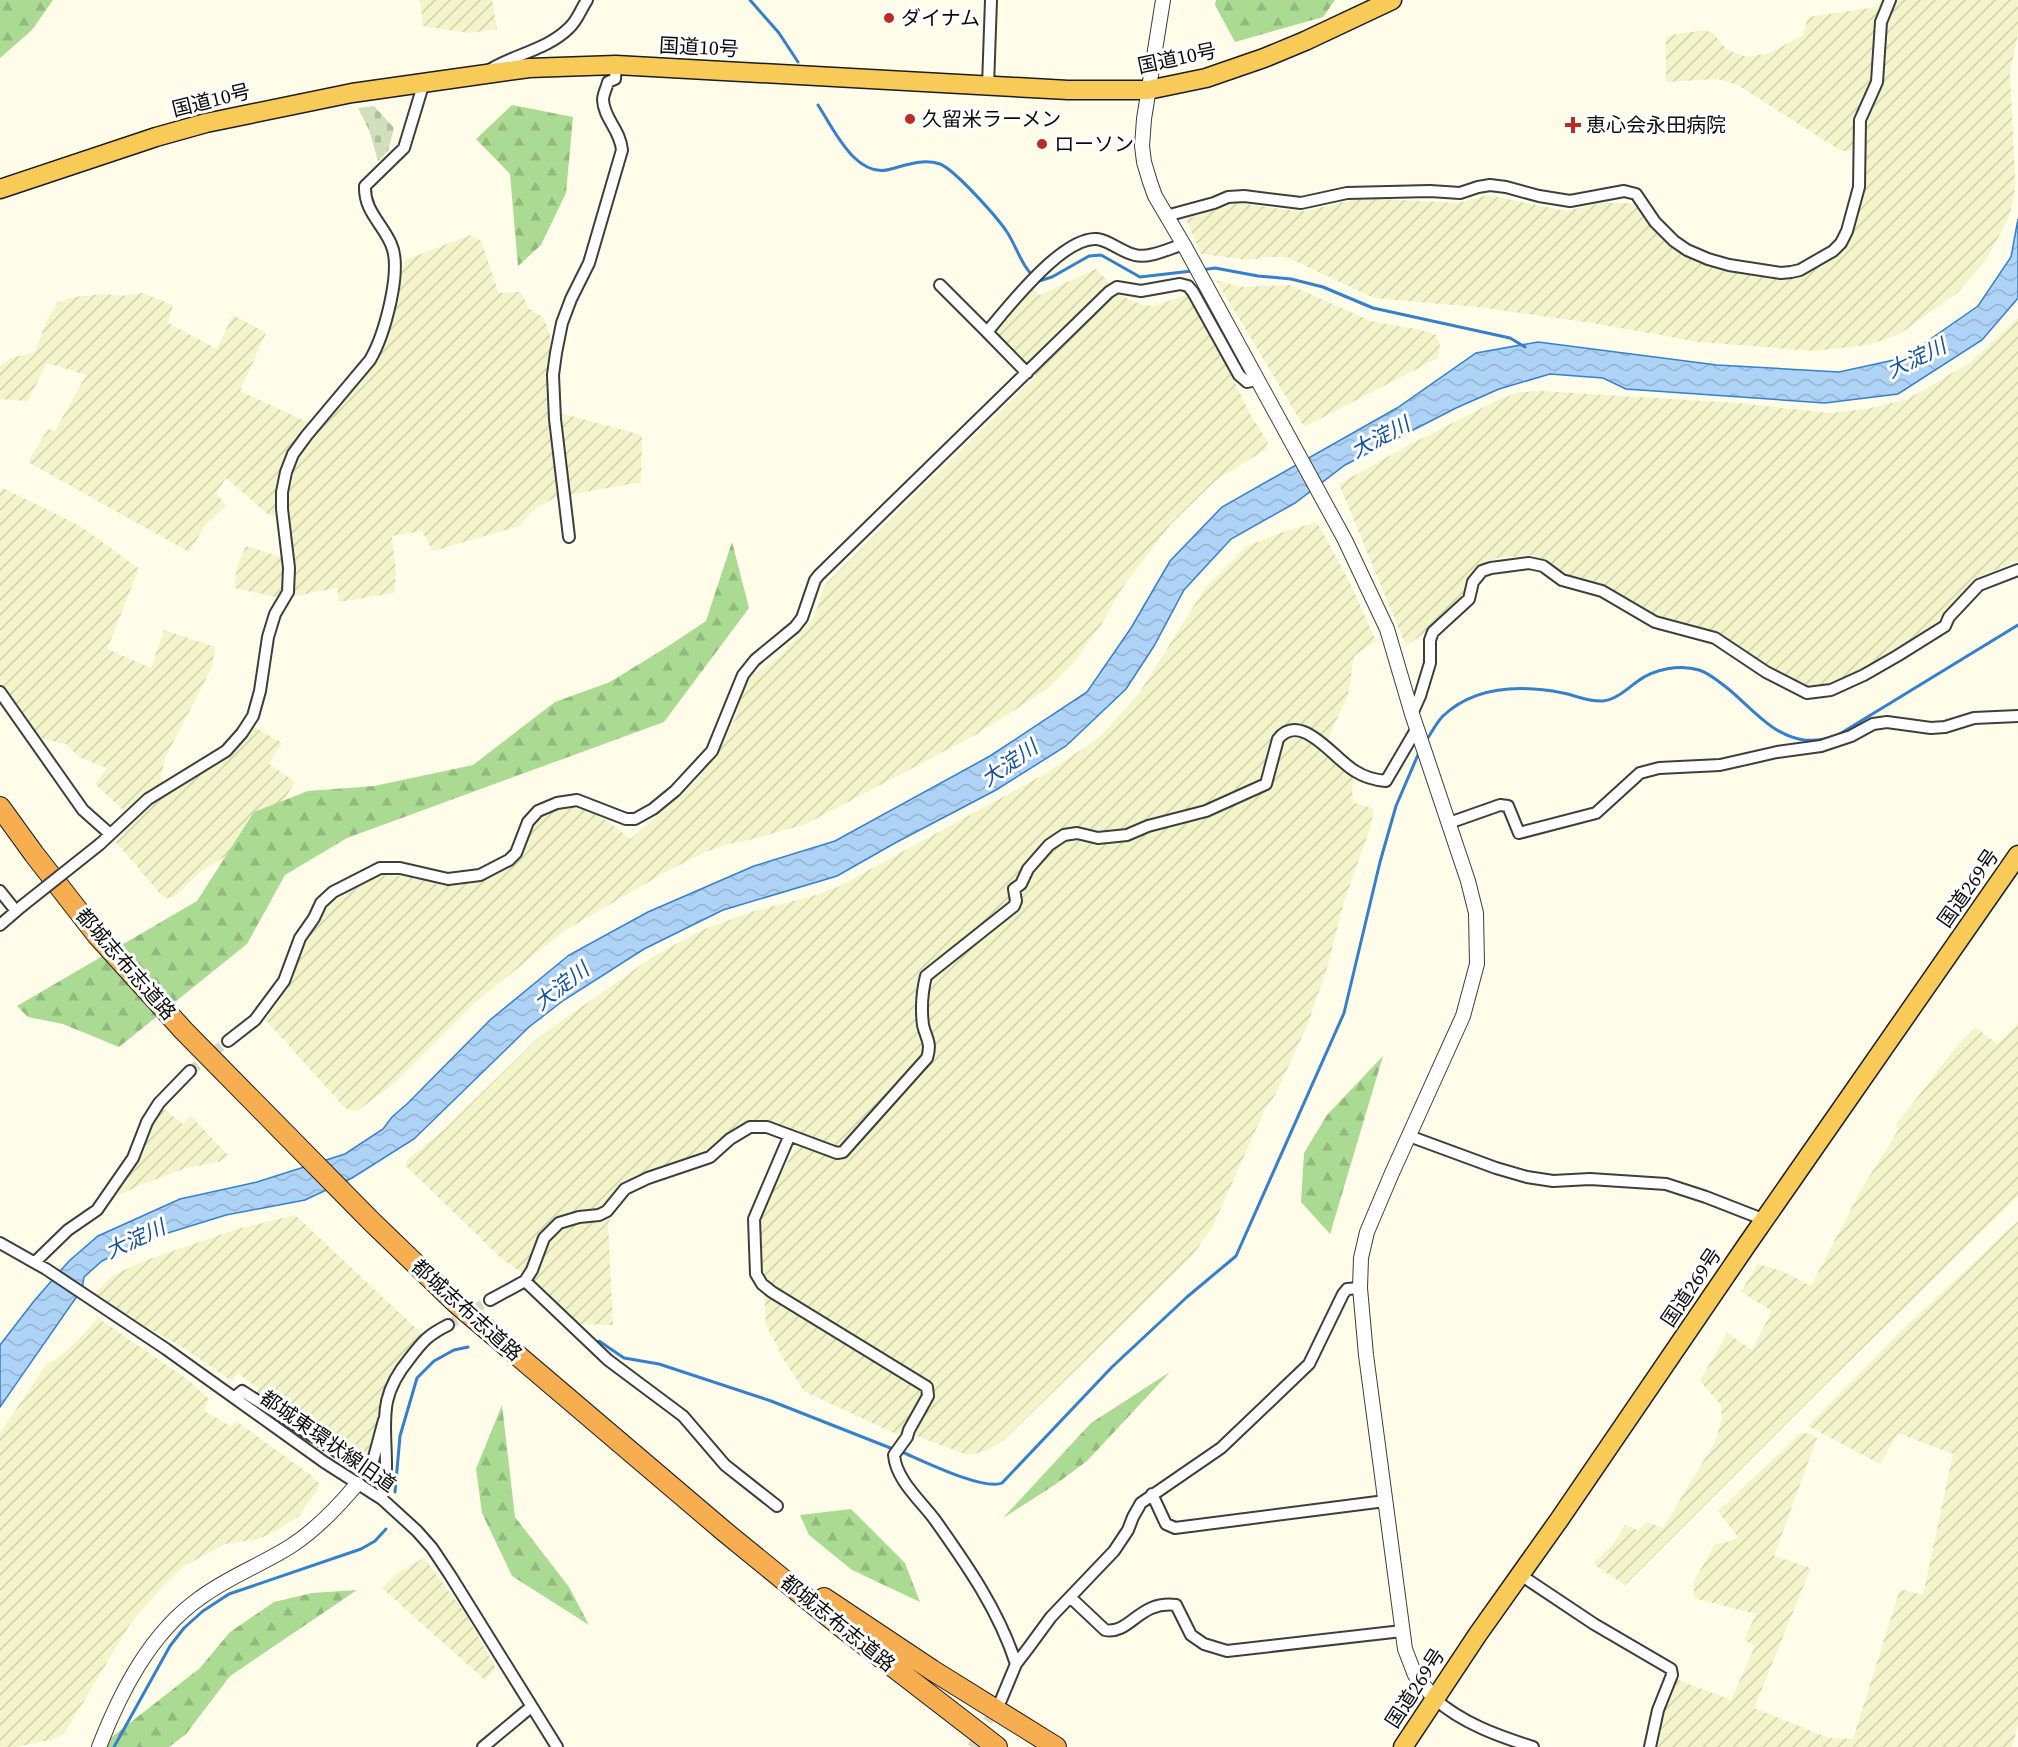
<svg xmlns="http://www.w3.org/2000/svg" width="2018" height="1747" font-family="'Source Serif 4','Noto Sans JP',serif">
<defs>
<pattern id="farmland-furrows" width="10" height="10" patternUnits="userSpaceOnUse" patternTransform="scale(1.5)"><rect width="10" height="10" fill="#f3f4ca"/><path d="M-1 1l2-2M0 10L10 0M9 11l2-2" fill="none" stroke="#cfd0ac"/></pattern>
<pattern id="forest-firs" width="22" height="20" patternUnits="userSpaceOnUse" patternTransform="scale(1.5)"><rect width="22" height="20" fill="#abda93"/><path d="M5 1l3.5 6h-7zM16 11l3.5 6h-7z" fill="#92ba7d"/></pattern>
<pattern id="cemetery-stones" width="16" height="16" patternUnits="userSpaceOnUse" patternTransform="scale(1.5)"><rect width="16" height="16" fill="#d0e0bc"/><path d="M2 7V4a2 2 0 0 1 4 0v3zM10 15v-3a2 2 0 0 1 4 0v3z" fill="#b1bfa0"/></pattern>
<pattern id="water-waves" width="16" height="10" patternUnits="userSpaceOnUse" patternTransform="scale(1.5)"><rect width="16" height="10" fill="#aed3f6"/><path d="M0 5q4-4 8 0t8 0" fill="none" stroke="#94b4d2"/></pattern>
</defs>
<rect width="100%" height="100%" fill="#fffde9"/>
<path fill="url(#farmland-furrows)" d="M 420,0 L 492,0 L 497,29 L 469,33 L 423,26 Z
M 1881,0 L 2018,0 L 2018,34 L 2010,72 L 2015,179 L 2014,198 L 2008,219 L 1986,260 L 1957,293 L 1898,335 L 1868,345 L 1815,351 L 1699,342 L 1592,323 L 1486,308 L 1374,298 L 1287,257 L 1269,257 L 1248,260 L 1201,254 L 1186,219 L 1238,203 L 1288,210 L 1306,211 L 1361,198 L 1459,203 L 1488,195 L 1566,211 L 1601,203 L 1629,203 L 1639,209 L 1652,229 L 1673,247 L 1713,267 L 1789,278 L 1805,274 L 1842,251 L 1850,238 L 1860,206 L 1866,170 L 1864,150 L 1841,151 L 1738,85 L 1718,79 L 1666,82 L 1666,36 L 1704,30 L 1713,33 L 1727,50 L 1747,57 L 1770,53 L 1803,35 L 1808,17 L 1877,7 Z
M 471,235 L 481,241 L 499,293 L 521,292 L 528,308 L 544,318 L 551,339 L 549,410 L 642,435 L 641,482 L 556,497 L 536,508 L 524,520 L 520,526 L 433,551 L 422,531 L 392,536 L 396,573 L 394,593 L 339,602 L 337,588 L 295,596 L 276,597 L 234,588 L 237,567 L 246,546 L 293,561 L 286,518 L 269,515 L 226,478 L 216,493 L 226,506 L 206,524 L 189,552 L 28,462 L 48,429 L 55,431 L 86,375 L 47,363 L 28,401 L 0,399 L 0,366 L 11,358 L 35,352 L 47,320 L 58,302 L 75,297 L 104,294 L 121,296 L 142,293 L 173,305 L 168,323 L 217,349 L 233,315 L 266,333 L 240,391 L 318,427 L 376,362 L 385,340 L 405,260 Z
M 1096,269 L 1122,296 L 1142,305 L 1154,306 L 1187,295 L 1216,343 L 1250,414 L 1268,442 L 1266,449 L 1215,481 L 1170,525 L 1120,591 L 1101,625 L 1073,663 L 1047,689 L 977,734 L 806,824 L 753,839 L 729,844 L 705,852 L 662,874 L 564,931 L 472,1005 L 393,1084 L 357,1111 L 345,1108 L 266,1020 L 291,984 L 303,946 L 330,903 L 380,875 L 404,876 L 439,884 L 465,883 L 491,874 L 522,850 L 534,826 L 542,816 L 555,809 L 576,803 L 599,815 L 631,839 L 699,778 L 722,746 L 735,719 L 747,679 L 780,656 L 814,617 L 825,585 L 1036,376 L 996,332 L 1031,288 L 1040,295 Z
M 1216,280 L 1240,287 L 1290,285 L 1371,321 L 1421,330 L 1436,335 L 1440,344 L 1438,358 L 1304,427 Z
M 2018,318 L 2018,561 L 1974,579 L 1944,614 L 1912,643 L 1827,688 L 1808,691 L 1776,679 L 1723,636 L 1709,630 L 1655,618 L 1617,594 L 1595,582 L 1564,575 L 1545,560 L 1533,555 L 1497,558 L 1479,567 L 1466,596 L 1423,634 L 1406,646 L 1339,484 L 1409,445 L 1498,400 L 1519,392 L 1541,391 L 1737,403 L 1830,413 L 1866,409 L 1908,399 L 1971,362 Z
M 3,488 L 80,526 L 137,567 L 138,571 L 107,649 L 151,668 L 164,630 L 215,647 L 212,667 L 166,756 L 160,778 L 166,785 L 195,776 L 211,768 L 231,750 L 246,722 L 282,743 L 269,764 L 295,782 L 275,814 L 243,845 L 200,872 L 174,897 L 168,898 L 163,897 L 116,842 L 134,820 L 95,784 L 107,768 L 79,757 L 66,744 L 40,738 L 0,682 L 0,490 Z
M 1317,522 L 1350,583 L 1376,641 L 1354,656 L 1348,695 L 1323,749 L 1355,777 L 1352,784 L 1353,802 L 1374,809 L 1370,828 L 1343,905 L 1328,965 L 1307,1026 L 1275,1095 L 1265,1109 L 1213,1226 L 1192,1256 L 1003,1441 L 986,1451 L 968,1455 L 917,1436 L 900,1436 L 804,1391 L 784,1360 L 766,1325 L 759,1221 L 765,1201 L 804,1134 L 768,1123 L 623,1196 L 608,1223 L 613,1325 L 578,1324 L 540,1285 L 502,1259 L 406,1166 L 407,1160 L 446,1128 L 540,1036 L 654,956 L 702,930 L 754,911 L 813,896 L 838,887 L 1045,774 L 1100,737 L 1140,692 L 1205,588 L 1246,547 L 1280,533 Z
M 2018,1023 L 2018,1196 L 1822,1388 L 1625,1585 L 1593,1564 L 1615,1542 L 1625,1525 L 1638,1530 L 1647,1522 L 1663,1528 L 1715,1442 L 1722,1419 L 1721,1405 L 1700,1381 L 1727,1333 L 1752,1350 L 1772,1311 L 1741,1292 L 1758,1264 L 1782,1271 L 1811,1286 L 1862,1188 L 1899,1129 L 1895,1126 L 1957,1046 L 1975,1027 L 1997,1044 Z
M 164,1109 L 183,1124 L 191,1116 L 228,1155 L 221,1161 L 183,1169 L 143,1184 L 115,1197 L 139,1162 L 147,1132 Z
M 295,1215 L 421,1333 L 421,1340 L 391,1374 L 385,1386 L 370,1460 L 359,1461 L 255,1396 L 259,1389 L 238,1373 L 232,1381 L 182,1347 L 92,1296 L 113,1275 L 144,1261 L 234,1230 Z
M 2018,1221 L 2018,1723 L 2012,1747 L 1658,1747 L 1663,1714 L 1676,1679 L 1731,1700 L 1755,1646 L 1744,1640 L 1756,1614 L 1694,1598 L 1694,1581 L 1715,1544 L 1728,1542 L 1738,1537 L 1718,1511 L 1800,1434 L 1809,1433 L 1817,1438 L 1774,1556 L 1811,1568 L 1754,1708 L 1829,1738 L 1853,1739 L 1900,1589 L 1923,1595 L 1953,1454 L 1898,1433 L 1880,1464 L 1808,1426 L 1902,1330 Z
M 98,1318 L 188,1380 L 209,1399 L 204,1411 L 232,1427 L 236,1421 L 316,1479 L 320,1486 L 299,1516 L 281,1528 L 259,1539 L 225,1544 L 184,1566 L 164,1585 L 130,1624 L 64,1734 L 54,1739 L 16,1747 L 0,1747 L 0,1433 L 46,1365 L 58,1358 L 78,1340 Z
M 424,1558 L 465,1613 L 496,1668 L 485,1680 L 382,1588 L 397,1573 Z"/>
<path fill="url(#forest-firs)" d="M 0,0 L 53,0 L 32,30 L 0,58 Z
M 1216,0 L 1335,0 L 1323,17 L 1235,42 L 1215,5 Z
M 512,105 L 573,117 L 566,193 L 541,245 L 518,266 L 510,174 L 476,139 Z
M 732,542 L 749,608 L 664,722 L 347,838 L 285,875 L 247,944 L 119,1047 L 63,1024 L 28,1017 L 17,1006 L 197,901 L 254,812 L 308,791 L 374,786 L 473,765 L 555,702 L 610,682 L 667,647 L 706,621 Z
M 1383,1056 L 1330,1234 L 1301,1202 L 1304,1153 L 1327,1115 Z
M 1170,1372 L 1087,1461 L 1056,1484 L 1003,1518 L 1091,1423 Z
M 502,1405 L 515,1517 L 569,1587 L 589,1625 L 512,1576 L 482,1513 L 476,1469 Z
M 851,1509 L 905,1563 L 920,1602 L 852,1570 L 809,1535 L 800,1515 Z
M 357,1590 L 230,1676 L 186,1734 L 169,1747 L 99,1747 L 200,1668 L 230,1632 L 274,1602 L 312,1593 Z"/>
<path fill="url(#cemetery-stones)" d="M 374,106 L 394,128 L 388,151 L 378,161 L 369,130 L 358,108 Z"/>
<path fill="url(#water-waves)" stroke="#3480ce" stroke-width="1.5" d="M 2018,219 L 2018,298 L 1982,340 L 1898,394 L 1825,403 L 1626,389 L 1603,378 L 1550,374 L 1499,389 L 1456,408 L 1345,465 L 1295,503 L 1231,539 L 1184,590 L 1154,646 L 1126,689 L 1066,746 L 996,790 L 895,843 L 837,876 L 723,910 L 644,949 L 564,1000 L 529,1027 L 414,1139 L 352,1178 L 305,1200 L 226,1215 L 142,1241 L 102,1261 L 84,1277 L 82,1289 L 0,1407 L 0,1345 L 34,1301 L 69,1261 L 98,1236 L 180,1199 L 257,1182 L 345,1154 L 383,1129 L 392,1117 L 408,1103 L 490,1020 L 569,955 L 648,912 L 754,866 L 835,841 L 990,756 L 1087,692 L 1131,628 L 1170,561 L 1222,507 L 1397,408 L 1476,353 L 1538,342 L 1717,365 L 1839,372 L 1903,358 L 1978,306 L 2011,257 Z"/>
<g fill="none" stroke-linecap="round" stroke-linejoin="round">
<path stroke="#3480ce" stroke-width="3" d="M 750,0 L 779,33 L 798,62
M 818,105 C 833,128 856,180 891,169 C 906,165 923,158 940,164 C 955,170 997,217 1007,232 C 1018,249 1022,269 1039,281 L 1052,277 L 1089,256 L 1101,255 L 1140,277 L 1192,271
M 1201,270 L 1215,268 L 1258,276 L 1291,279 L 1323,287 L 1373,308 L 1510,338 L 1525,347
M 1838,735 L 2018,625
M 1425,742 C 1431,734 1436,723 1443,716 C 1476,685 1522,685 1563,693 C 1577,696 1589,702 1603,701 C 1616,700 1628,688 1638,681 C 1654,669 1680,664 1699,670 C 1709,673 1718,681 1726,687 C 1750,706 1772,736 1804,740 C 1811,741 1819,740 1826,739
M 599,1341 L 624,1358 L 659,1364 L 771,1401 L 893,1449
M 902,1452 C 923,1461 984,1491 1002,1483 L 1112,1367 L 1187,1297 L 1236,1256 L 1344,1013 L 1380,862 L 1396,806 L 1420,750
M 395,1492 L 400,1436 L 417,1378 L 434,1361 L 454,1350 L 468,1347
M 114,1747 L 170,1646 L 184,1628 L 203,1611 L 229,1594 L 361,1549 L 375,1541 L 386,1529"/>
<path stroke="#dad9c8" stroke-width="10" stroke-dasharray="10 5" stroke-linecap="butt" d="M 190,1071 L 228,1041
M 448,1325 L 490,1300
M 972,1747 L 997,1706"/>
<g stroke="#3e3e3e" stroke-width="14">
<path id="minor" d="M 491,69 C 516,54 548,49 569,28 C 577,21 581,9 587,0
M 988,86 L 991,0
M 1166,216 L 1214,203 L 1228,197 L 1244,196 L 1301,203 L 1347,193 L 1430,191 L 1460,193 L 1478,187 L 1490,185 L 1506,187 L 1539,196 L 1570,201 L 1624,191 L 1636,194 L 1655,222 L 1674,241 L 1687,250 L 1708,259 L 1729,265 L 1781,273 L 1791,272 L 1800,270 L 1833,251 L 1841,243 L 1847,231 L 1859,187 L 1860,120 L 1877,82 L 1881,22 L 1890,0
M 940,285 L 987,332
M 1027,373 L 987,332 C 1008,307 1063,236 1097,239 C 1111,241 1121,252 1135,255 C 1149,259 1170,248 1184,244
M 569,537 L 555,419 L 553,375 L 556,353 L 562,323 L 571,299 L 589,263 L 622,150 C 620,129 604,119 603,100 C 603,94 607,87 608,82 L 615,79 L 616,65
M 0,692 L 83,810 L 110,834
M 1412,714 L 1420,696 L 1430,663 L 1430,640 L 1433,632 L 1469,599 L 1473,582 L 1482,571 L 1491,568 L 1529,563 L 1543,566 L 1562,580 L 1602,591 L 1655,622 L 1715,638 L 1766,672 L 1807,693 L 1831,690 L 1864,675 L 1897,656 L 1945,626 L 1949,617 L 1979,585 L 2018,570
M 1449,823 L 1500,805 L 1508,806 L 1519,833 L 1596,813 L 1640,773 L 1659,768 L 1720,765 L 1777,752 L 1821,746 L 1851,736 L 1873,724 L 1887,722 L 1931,728 L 1945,727 L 1974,718 L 2018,716
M 100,844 L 148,799 L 226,751 L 242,733 L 253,716 L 260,691 L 268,637 L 275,614 L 288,592 L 289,568 L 282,509 L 282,492 L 286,472 L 293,454 L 307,435 L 370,360 C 384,336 403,270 391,244 C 382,223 364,211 365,186 L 404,148 L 424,82
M 0,891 L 16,911
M 0,925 L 22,906
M 228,1041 L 255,1020 L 284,981 L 300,938 L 314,918 L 321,903 L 333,892 L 380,868 L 400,868 L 448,879 L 480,875 L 509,860 L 516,853 L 528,822 L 538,811 L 557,803 L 577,800 L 626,819 L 635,819 L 653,809 L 675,791 L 712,751 L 743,675 L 755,660 L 795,627 L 802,618 L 815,580 L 819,575 L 1109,292 L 1117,287 L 1141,291 L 1180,284 L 1188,286 L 1193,292 L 1239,375 L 1247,382 L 1257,380
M 1409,1136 L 1496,1168 L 1527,1177 L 1553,1181 L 1590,1179 L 1666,1184 L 1706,1197 L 1765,1220
M 789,1137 L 754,1219 L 756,1274 L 762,1284 L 772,1292 L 927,1387 L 928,1396 L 909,1430 L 907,1437 L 894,1455 C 896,1480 921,1501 935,1520 C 967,1565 999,1611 1016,1664
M 0,1243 L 46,1269 L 166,1349 L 324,1462 L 382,1499 L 417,1531 L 432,1548 L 450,1575 L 557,1747
M 35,1262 L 68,1230 L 97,1210 L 133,1158 L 147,1122 L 159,1103 L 190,1071
M 525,1281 L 608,1360 L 683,1416 L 725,1465 L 777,1506
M 490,1300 L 525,1281 L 532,1270 L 544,1238 L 559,1223 L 579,1217 L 599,1215 L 607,1211 L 625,1189 L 648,1178 L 710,1157 L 730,1139 L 750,1127 L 767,1127 L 837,1153 L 843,1152 L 927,1058 C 932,1042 926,1039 923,1025 C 921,1009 922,992 926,976 L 1014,906 L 1016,901 L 1014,889 L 1021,884 L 1028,869 L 1049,845 L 1064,835 L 1077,833 L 1098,838 L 1127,835 L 1148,826 L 1206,811 L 1266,784 L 1278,739 C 1301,710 1335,760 1355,771 C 1364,777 1375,780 1386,781 L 1417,728
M 235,1397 L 242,1391 L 358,1465 L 373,1461 L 384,1420
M 1152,1494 L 1166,1524 L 1175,1528 L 1385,1501
M 382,1499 C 383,1489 386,1478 386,1467 C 386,1420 377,1398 410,1358 C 423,1341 428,1335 448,1325
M 1519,1574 L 1594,1624 L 1671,1669 L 1672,1675 L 1658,1710 L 1650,1747
M 1070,1597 L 1105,1630 C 1130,1635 1139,1600 1176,1605 L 1191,1635 L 1204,1644 L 1227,1651 L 1402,1631
M 1435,1699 C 1462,1723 1498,1736 1533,1747
M 1001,1700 L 1016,1664 L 1029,1647 L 1051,1617 L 1114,1551 L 1128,1530 L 1133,1517 L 1141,1503 L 1221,1448 L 1309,1364 L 1343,1294 L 1347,1289 L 1360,1288
M 483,1747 L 531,1707"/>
</g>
<g stroke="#3e3e3e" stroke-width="16">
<path id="tertiary" d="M 1163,0 L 1144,119 L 1142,146 L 1144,162 L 1150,182 L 1155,196 L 1185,247 L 1345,540 L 1387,629 L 1412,714 L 1468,881 L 1476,913 L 1477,964 L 1463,1016 L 1392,1173 L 1367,1232 L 1361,1258 L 1360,1288 L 1366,1355 L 1405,1649 L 1415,1675 L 1435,1699
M 99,1747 C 120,1693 150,1633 200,1598 C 228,1577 261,1565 291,1546 C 317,1529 337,1508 357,1484"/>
</g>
<g stroke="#1c1c1c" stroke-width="21">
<path id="trunk" d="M 0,189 L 156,137 L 206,123 L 352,93 L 529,68 L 616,65 L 1068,90 L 1148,90 L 1206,78 L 1264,58 L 1305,41 L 1392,0
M 1403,1747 L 1478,1634 L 1559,1520 L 1746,1246 L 2018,855"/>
</g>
<g stroke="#1c1c1c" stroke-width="22">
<path id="motorway" d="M 0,807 L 34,854 L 97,935 L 184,1031 L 371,1221 L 456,1303 L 725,1532 L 839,1625 L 997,1747
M 824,1598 L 932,1670 L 1056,1747"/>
</g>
<use href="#minor" stroke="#fff" stroke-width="10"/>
<use href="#tertiary" stroke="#fff" stroke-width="14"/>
<use href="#trunk" stroke="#f8ca57" stroke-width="18"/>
<use href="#motorway" stroke="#f6ae50" stroke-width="20"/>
<g stroke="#3e3e3e" stroke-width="14" stroke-linecap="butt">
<path id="minor-bridge" d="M 22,906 L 100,844"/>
</g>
<use href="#minor-bridge" stroke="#fff" stroke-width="10"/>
</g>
<g fill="#bb2c23" stroke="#fff" stroke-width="2">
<circle cx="889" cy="18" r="6"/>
<circle cx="910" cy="119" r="6"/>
<path d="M1570 116h6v6h6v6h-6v6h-6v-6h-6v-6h6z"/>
<circle cx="1042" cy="144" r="6"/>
</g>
<g text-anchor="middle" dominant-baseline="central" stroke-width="6" stroke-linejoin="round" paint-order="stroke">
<g font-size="20" fill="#0b0b0b" stroke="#fff" text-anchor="start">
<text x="901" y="18">ダイナム</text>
<text x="922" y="119">久留米ラーメン</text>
<text x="1586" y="125">恵心会永田病院</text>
<text x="1054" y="144">ローソン</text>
</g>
<g font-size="20" fill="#0b0b0b" stroke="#fff">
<text transform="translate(699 47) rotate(3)">国道10号</text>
<text transform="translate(1177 58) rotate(-12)">国道10号</text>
<text transform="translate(211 100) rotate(-14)">国道10号</text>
<text transform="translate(1968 888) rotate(-55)">国道269号</text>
<text transform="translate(126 964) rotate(49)">都城志布志道路</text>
<text transform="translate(1691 1287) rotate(-56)">国道269号</text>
<text transform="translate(467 1310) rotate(42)">都城志布志道路</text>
<text transform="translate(328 1441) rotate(35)">都城東環状線旧道</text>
<text transform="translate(838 1623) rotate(39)">都城志布志道路</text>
<text transform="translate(1415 1688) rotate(-57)">国道269号</text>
</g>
<g font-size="21" font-style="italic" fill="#14529d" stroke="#fff">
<text transform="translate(1916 358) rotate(-26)">大淀川</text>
<text transform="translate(1380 437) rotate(-28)">大淀川</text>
<text transform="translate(1009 763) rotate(-35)">大淀川</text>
<text transform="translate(561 986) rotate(-38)">大淀川</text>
<text transform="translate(135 1239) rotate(-25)">大淀川</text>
</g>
</g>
</svg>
